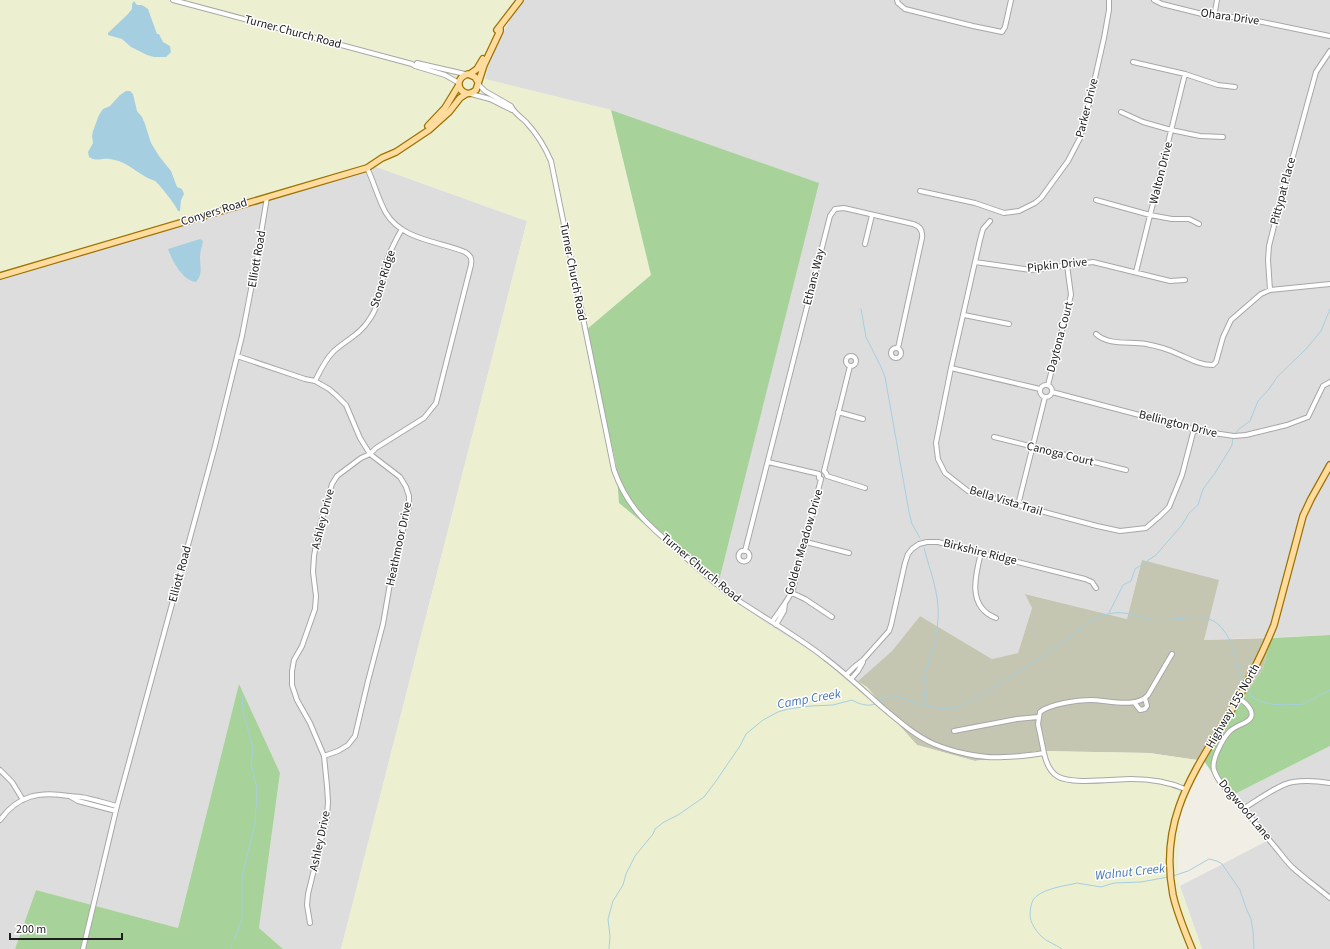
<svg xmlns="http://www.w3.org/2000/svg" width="1330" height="949" font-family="'Source Sans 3',sans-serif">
<rect width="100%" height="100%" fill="#f1eee6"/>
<path fill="#dedddd" d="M 525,0 L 1330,0 L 1330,635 L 1204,640 L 1142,560 L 1127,619 L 1026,594 L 1032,608 L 1018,653 L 992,659 L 920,616 L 892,651 L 858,681 L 760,619 L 718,585 L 818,183 L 611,110 L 485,79 L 488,66 L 492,53 L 512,16 Z
M 371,165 L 527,221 L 341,949 L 283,949 L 259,928 L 280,773 L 239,685 L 178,928 L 36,890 L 15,949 L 0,949 L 0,274 Z
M 1330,746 L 1330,949 L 1202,949 L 1180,886 L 1265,842 L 1229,797 Z"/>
<path fill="#c5c6b1" d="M 1142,560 L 1219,580 L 1204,640 L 1271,638 L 1263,669 L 1211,744 L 1204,761 L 1149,753 L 1038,751 L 975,761 L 917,745 L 858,681 L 892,651 L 920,616 L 992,659 L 1018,653 L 1032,608 L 1025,594 L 1127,619 Z"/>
<path fill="#ecf0d1" d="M 0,0 L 525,0 L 512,16 L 492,53 L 488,66 L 485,79 L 611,110 L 651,275 L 587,330 L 616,464 L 619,503 L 760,619 L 867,687 L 893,718 L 917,745 L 975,761 L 1038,751 L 1149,753 L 1204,761 L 1180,815 L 1177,878 L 1202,949 L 341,949 L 527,221 L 371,165 L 0,274 Z"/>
<path fill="#a7d299" d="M 611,110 L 819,183 L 718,585 L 619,503 L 616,464 L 586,330 L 651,275 Z
M 1330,635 L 1330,746 L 1229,797 L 1204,761 L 1211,744 L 1263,669 L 1271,638 Z
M 239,684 L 280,773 L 259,928 L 283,949 L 15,949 L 36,890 L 178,928 Z"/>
<path fill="#a5cfe0" d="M 134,1 L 137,5 L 142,5 L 148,9 L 157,34 L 159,34 L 163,42 L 170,46 L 171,52 L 166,57 L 154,57 L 147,55 L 131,47 L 122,39 L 108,35 L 108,33 L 127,15 L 132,9 L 132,4 Z
M 126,91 L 130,91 L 133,94 L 137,111 L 142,117 L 145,124 L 151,143 L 159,156 L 171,171 L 177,187 L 182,189 L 184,194 L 181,200 L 180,211 L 178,211 C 176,205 159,184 155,181 C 150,179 145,177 141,174 C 130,167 124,161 110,159 C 103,158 96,162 89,157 L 88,152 L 93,143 L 92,136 L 93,131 L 99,115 L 103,109 L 110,106 L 120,95 Z
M 200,239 L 203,241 C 202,246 200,252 200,257 C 200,267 203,274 196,282 C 183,281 172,261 168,249 Z"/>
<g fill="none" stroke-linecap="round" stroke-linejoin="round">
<path stroke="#a5cfe0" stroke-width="1" d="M 861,309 L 866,337 L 881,367 L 885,377 L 909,512 L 912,524 L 920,538
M 1234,435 L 1239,429 L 1250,421 L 1258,401 L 1269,389 L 1278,376 L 1306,349 L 1321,331 L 1330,309
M 924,548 C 930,571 940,595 938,619 C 937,640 927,662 924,682 C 923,689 925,697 925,704
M 1109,613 L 1123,585 L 1131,581 L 1135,569 L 1156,555 L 1182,525 L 1189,513 L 1198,505 L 1203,489 L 1215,473 L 1228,452 L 1232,445 L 1233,438
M 1250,689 L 1250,695 L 1255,699 L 1270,704 L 1287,705 L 1303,704 L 1330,690
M 878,702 L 887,695 C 905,697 931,710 947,709 C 962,708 982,695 994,687 C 1022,671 1048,653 1074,634 C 1084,625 1095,617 1108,614 C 1123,610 1136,616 1150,619 C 1170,623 1204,610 1219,625 C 1226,632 1232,643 1234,652 C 1237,661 1235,674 1243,681
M 1173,876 L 1188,871 L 1209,859 L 1217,861 L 1222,864 L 1240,890 L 1246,908 L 1251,919 L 1253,931 L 1254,949
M 234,940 L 242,919 L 242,876 L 255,824 L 257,792 L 256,784 L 251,764 L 253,749 L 243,711 L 242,695
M 231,949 L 232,945
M 609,949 L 610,937 L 608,919 L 613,901 L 623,885 L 626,874 L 635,856 L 653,834 L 655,829 L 664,822 L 678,815 L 704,797 L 716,781 L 729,762 L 740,746 L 746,734 L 763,720 L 778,712 L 788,709 L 811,706 L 833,705 L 852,700 C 859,704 868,707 875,704
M 1062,949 C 1055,944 1047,942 1041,936 C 1036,931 1030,922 1030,915 C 1030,910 1031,904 1033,900 C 1039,890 1062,886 1073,884 L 1077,883 L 1101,887 L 1114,883 L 1141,882 L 1168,877"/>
<g stroke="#a7a7a7" stroke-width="6">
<path id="minor" d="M 173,0 L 412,64 L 415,66 L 445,75 L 459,83
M 897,0 L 898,3 L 905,9 L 973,26 L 1002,32 L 1005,27 L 1011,0
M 1154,0 L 1162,4 L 1214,17 L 1238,17 L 1330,36
M 1214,17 L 1217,0
M 1133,62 L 1185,74 L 1218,85 L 1235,87
M 417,63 L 465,74
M 478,84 L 485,91 L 511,106 C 514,113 521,117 526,122 C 537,134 545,147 551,161 L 614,470 C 627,507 647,524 676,549 C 699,569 721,590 747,606 C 773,623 800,638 825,658 C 845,673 863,690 882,707 C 899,721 914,735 934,744 C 953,752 983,759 1004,757 C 1017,757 1031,755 1044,753 C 1046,762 1049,771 1057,776 C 1070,785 1114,779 1131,779 C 1149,779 1169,782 1185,789
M 471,94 L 490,99 L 512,110
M 1121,112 L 1143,122 L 1171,130 L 1200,136 L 1223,137
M 920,191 L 975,203 L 1004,213 L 1019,211 L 1035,203 L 1041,198 L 1068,161 L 1080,138 L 1090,100 L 1104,38 L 1109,10 L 1109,0
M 1096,200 L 1150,215 L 1172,219 L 1189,219 L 1199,224
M 990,221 L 983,229 L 980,240 L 951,368 L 936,443 L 938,459 L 945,473 L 968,491 L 1018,505 L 1097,526 L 1120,531 L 1146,528 L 1160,516 L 1169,507 L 1182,475 L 1194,429
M 865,244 L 872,215
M 975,262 L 1031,270 L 1093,262 L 1170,281 L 1185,280
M 1136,272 L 1185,74
M 1270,290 L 1268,260 L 1269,246 L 1275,222 L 1316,72 L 1330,51
M 964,315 L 1009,324
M 1096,334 C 1109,346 1130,341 1146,344 C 1157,346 1168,349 1178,354 C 1190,359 1200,365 1213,365 L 1216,362 L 1223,337 L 1231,320 L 1261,294 L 1270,290 L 1330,284
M891 353a5 5 0 1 1 10 0a5 5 0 1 1-10 0Z
M846 361a5 5 0 1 1 10 0a5 5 0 1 1-10 0Z
M 237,356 L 305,379 L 315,381 L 329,389 L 337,396 L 346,405 L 360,438 L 370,454 L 400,477 L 406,487 L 409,496 L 409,507 L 392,572 L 383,624 L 368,681 L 355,736 L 348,745 L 338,751 L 324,756
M 951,368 L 1040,389
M 315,381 C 320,371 325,360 333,352 C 344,341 360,335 369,320 C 380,305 381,285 385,268 C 388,254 395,241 402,229
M1040 391a6 6 0 1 1 12 0a6 6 0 1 1-12 0Z
M 1048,385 L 1071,295 L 1067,265
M 1052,392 L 1200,431 L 1234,436 L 1246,435 L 1287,425 L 1308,417 L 1323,386 L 1330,382
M 838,412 L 863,419
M 994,437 L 1126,470
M 768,462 L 819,474 L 819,478 L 821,479
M 824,471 L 850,366
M 824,471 L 826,473 L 827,476 L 865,488
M 1018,505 L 1045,397
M 806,542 L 849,553
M738.5 556a5.5 5.5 0 1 1 11 0a5.5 5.5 0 1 1-11 0Z
M 745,551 L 830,216 L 835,209 L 844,208 L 913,224 C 920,226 923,231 922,238 L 898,348
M 981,553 C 975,576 967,607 996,618
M 792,593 L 805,599 L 832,617
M 772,622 C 779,611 788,601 793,589 L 821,479
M 776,625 L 784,611 L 785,604
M 846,675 L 854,667 L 863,660 L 889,631 L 891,625 L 905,563 L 908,554 L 912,549 L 919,544 L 927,542 L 938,542 L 1085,579 L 1092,582 L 1096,588
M 851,679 L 858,671 L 863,662
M 1238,698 C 1247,703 1259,715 1246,722 C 1241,725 1234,727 1230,731 C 1223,738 1211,760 1214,770 C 1219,785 1233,796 1243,808 C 1254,821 1265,835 1276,848 C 1281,854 1286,861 1292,867 C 1304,878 1317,887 1330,898
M 1134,702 L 1140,710 L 1145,709 L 1147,706 L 1145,698
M 954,731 L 1017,719 L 1038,717
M 1044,753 L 1038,724 L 1040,712 C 1050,704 1077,700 1091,700 C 1107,700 1136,709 1148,695 L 1172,654
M 0,770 L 12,782 L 23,800
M 71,797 L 78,801 L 116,811
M 1243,809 C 1256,801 1279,784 1293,782 C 1305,780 1318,781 1330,783
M 0,820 C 18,795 40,791 69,796 C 73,797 77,796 81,797 C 93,799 105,803 117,806
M 310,923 L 307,905 L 308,894 L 327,816 L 328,802 L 327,786 L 324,756 L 310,723 L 297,700 L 292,685 L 292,671 L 294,660 L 302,646 L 315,609 L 316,596 L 313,572 L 314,556 L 319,529 L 332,484 L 337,476 L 361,458 L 370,454 L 376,448 L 424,418 L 436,403 L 471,265 C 472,258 471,256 465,252 C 438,241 402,240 386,213 C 378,199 374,182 367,168
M 83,949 L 117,806 L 215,446 L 242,336 L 257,258 L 267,197"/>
</g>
<g stroke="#9c7200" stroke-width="8">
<path id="major" d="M 497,30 L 520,0
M 470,74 L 477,69 L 483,59
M 478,82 L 475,77 L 468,74 C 450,79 462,102 476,90 L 484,65 L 500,31 L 500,28
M 428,126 L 445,108 L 459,85
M 0,276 L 367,168 L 382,158 L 396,152 L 429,130 L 449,112 L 460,98 L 466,94
M 1192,949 C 1185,932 1177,913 1173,895 C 1158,818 1195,771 1232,709 C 1248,682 1262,655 1274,625 L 1303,516 L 1311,499 L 1330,465"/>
</g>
<use href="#minor" stroke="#fff" stroke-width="4"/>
<use href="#major" stroke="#ffdb9d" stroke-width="5.5"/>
</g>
<g text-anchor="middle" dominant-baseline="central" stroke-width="3" stroke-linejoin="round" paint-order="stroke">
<g font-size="12" fill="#202020" stroke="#fff">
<text transform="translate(1230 17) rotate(8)">Ohara Drive</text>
<text transform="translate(293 32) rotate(15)">Turner Church Road</text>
<text transform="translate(1087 108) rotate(-76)">Parker Drive</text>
<text transform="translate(1161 173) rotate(-76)">Walton Drive</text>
<text transform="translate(1283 191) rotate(-75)">Pittypat Place</text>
<text transform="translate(214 212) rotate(-17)">Conyers Road</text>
<text transform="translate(257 259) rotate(-80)">Elliott Road</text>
<text transform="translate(1057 265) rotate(-6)">Pipkin Drive</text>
<text transform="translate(573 272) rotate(79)">Turner Church Road</text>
<text transform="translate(814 277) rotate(-76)">Ethans Way</text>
<text transform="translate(383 279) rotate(-73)">Stone Ridge</text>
<text transform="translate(1060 337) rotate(-75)">Daytona Court</text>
<text transform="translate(1178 424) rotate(14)">Bellington Drive</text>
<text transform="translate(1060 454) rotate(14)">Canoga Court</text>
<text transform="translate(1006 501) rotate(17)">Bella Vista Trail</text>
<text transform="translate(323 519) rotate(-76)">Ashley Drive</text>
<text transform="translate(804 542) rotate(-74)">Golden Meadow Drive</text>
<text transform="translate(399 544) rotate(-78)">Heathmoor Drive</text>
<text transform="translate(980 552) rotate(14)">Birkshire Ridge</text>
<text transform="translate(701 568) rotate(40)">Turner Church Road</text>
<text transform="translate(180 574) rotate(-75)">Elliott Road</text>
<text transform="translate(1233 706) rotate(-60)">Highway 155 North</text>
<text transform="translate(1245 810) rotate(50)">Dogwood Lane</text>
<text transform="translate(320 841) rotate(-78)">Ashley Drive</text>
</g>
<g font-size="13" font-style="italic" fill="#4878b4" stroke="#fff">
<text transform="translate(809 699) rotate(-10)">Camp Creek</text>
<text transform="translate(1130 872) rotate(-6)">Walnut Creek</text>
</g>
</g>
<path d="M10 933v6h112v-6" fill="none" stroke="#202020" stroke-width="2"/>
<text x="16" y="933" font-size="12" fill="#202020" stroke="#ffffff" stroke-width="3" paint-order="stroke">200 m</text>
</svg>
